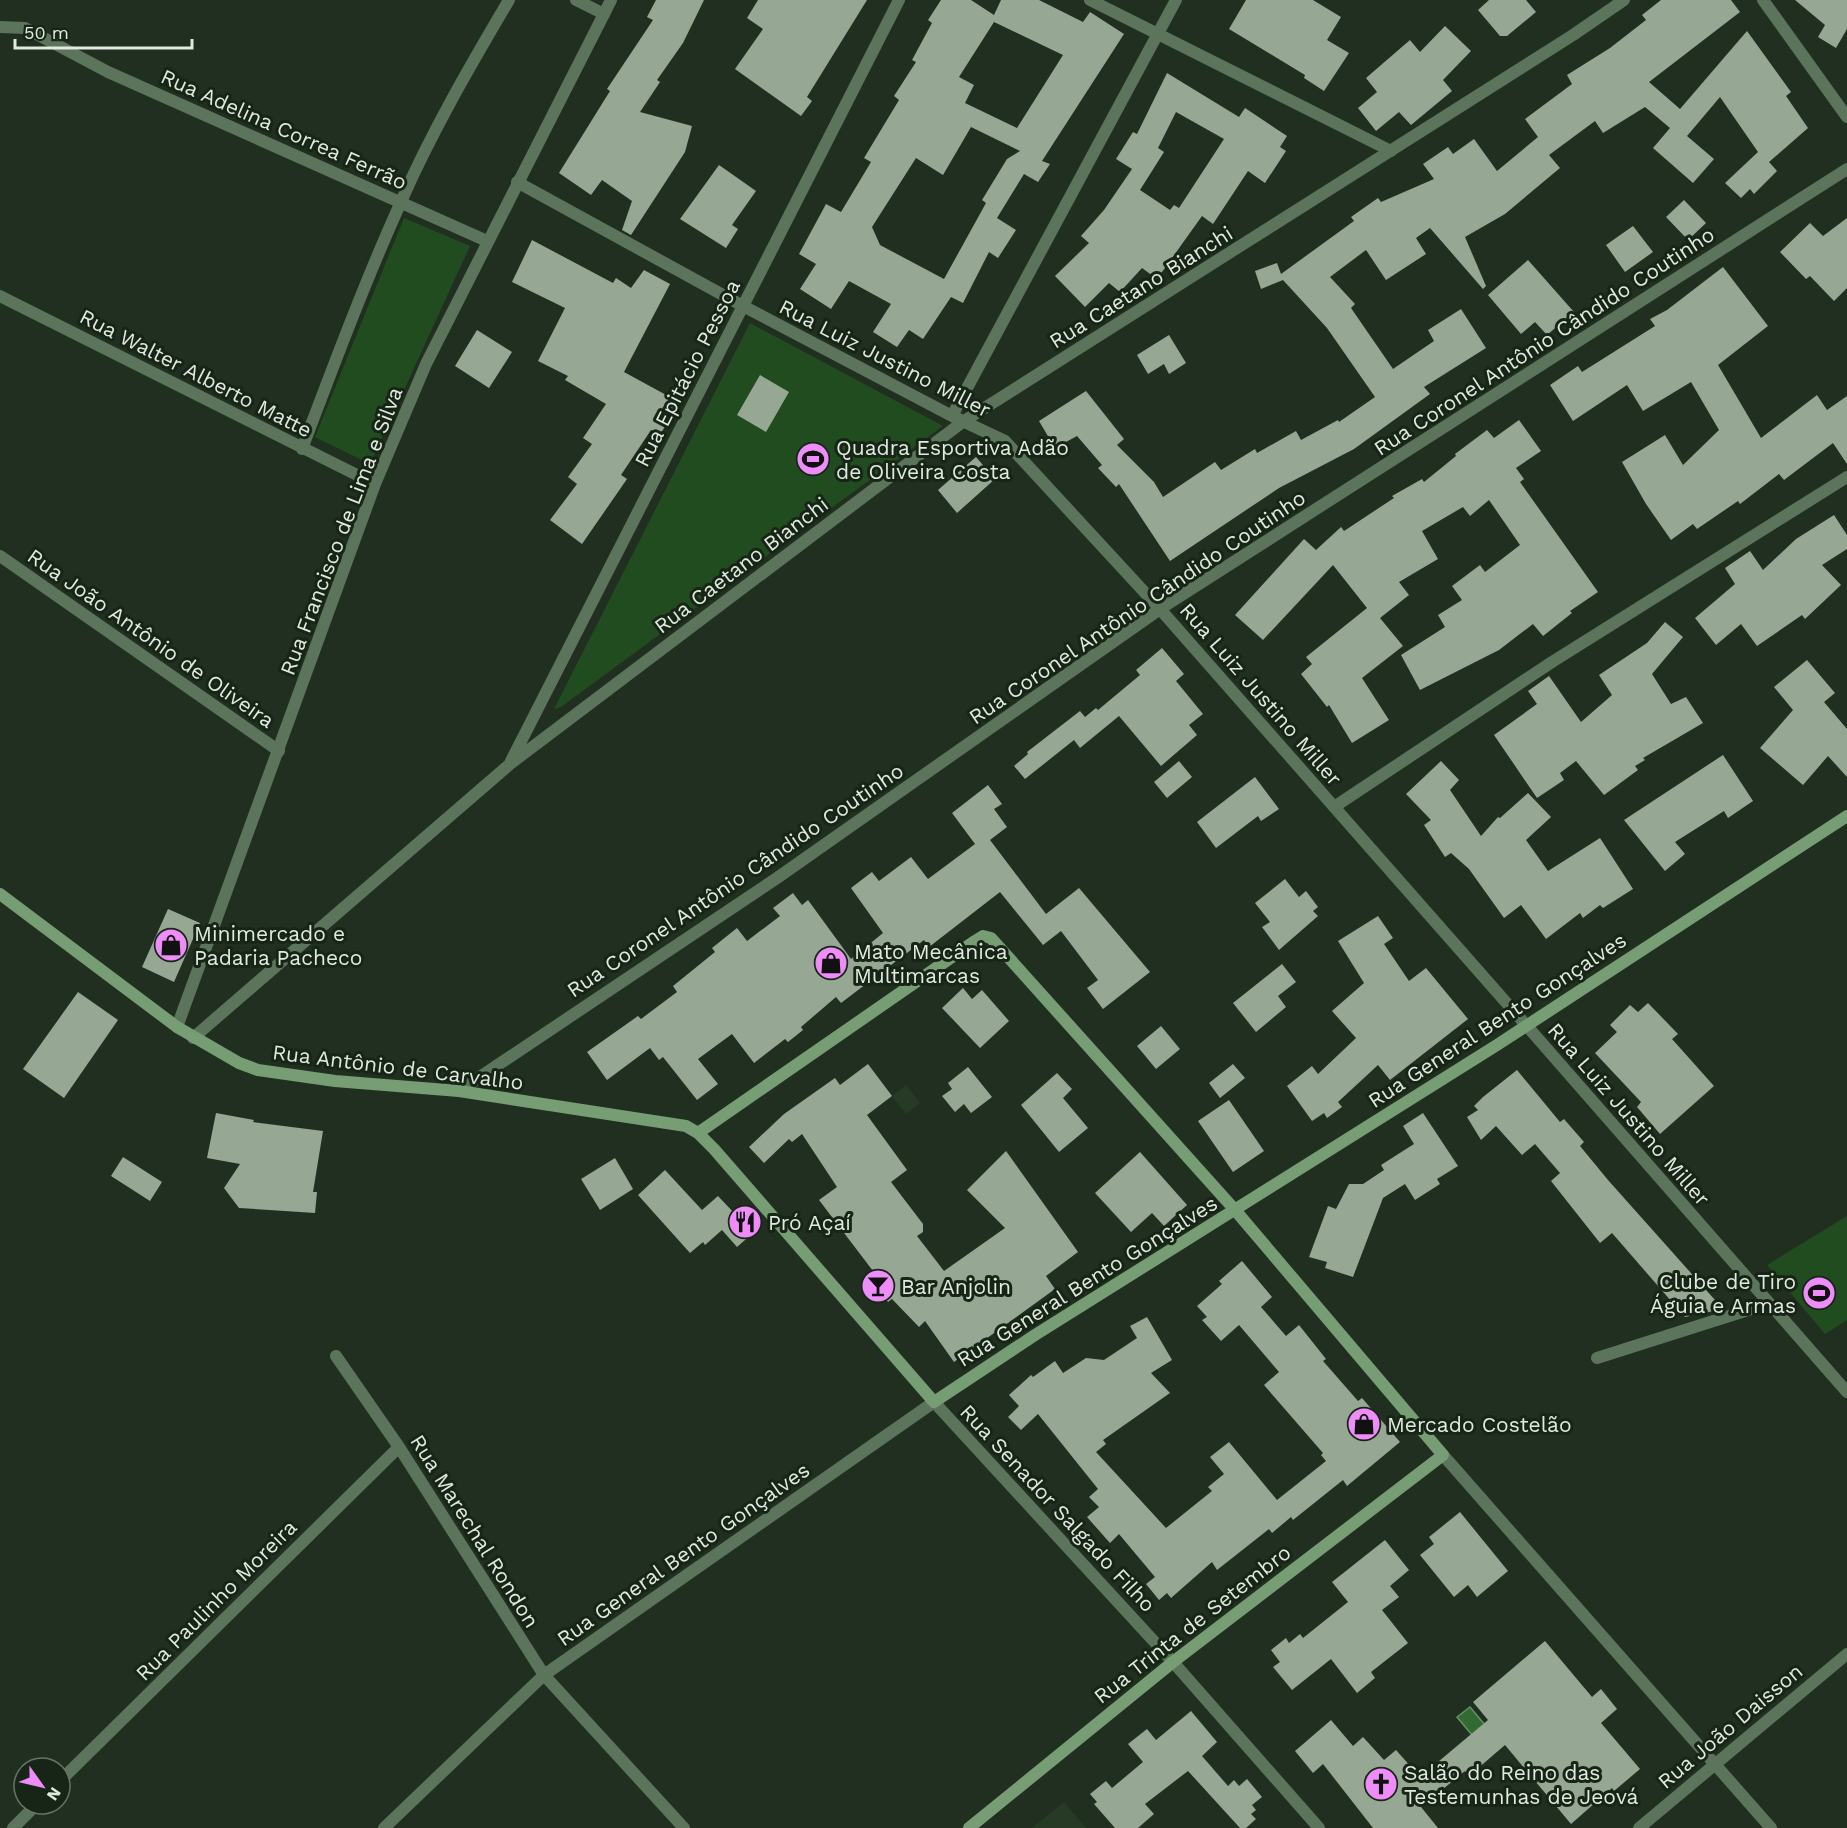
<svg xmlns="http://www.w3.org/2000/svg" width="1847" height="1828" font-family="'Work Sans',sans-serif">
<rect width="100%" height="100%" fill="#212f20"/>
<path fill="#273a26" d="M 906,1085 L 920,1103 L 906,1114 L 892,1096 Z
M 1064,1802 L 1086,1828 L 1032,1828 Z"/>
<path fill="#214c20" d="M 404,218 L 470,246 L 370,464 L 315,437 Z
M 750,323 L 943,426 L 561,707 L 554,709 Z
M 1847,1216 L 1847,1320 L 1825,1334 L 1767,1265 Z"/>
<path fill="#326a31" stroke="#669065" stroke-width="1.5" d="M 1470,1707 L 1490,1731 L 1477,1741 L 1457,1717 Z"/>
<path fill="#96a894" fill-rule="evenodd" d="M 656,0 L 704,0 L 683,43 L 657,80 L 660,82 L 640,112 L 692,126 L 685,152 L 631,235 L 622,230 L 632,201 L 602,180 L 591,195 L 559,173 L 610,91 L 607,89 L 653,20 L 647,17 Z
M 758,0 L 867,0 L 807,97 L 812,101 L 801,116 L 735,69 L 763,29 L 747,18 Z
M 941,0 L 971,0 L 994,15 L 1001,0 L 1039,0 L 1083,22 L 1090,12 L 1124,34 L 1042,161 L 1050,164 L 1038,182 L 1024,174 L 997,218 L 1016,230 L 998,258 L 989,252 L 963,303 L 951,297 L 923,339 L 909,330 L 897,347 L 873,332 L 891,304 L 849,281 L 831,309 L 800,289 L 816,264 L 799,254 L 826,204 L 841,212 L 871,162 L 864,158 L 899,100 L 894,96 L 916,62 L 912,60 L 932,23 L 928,20 ZM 994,22 L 1063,55 L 1017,128 L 965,103 L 974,85 L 959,77 ZM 971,127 L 1020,151 L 1007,159 L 982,200 L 986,203 L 944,279 L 880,245 L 872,227 L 916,158 L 943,175 Z
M 1246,0 L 1313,0 L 1341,17 L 1327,40 L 1349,53 L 1324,91 L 1304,78 L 1305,75 L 1229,29 Z
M 1489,0 L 1526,0 L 1536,12 L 1507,36 L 1500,36 L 1478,10 Z
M 1661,0 L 1731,0 L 1740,12 L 1649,82 L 1680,109 L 1747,31 L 1791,92 L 1786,96 L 1808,128 L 1769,162 L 1777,171 L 1754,194 L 1750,189 L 1741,198 L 1725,183 L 1758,152 L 1720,97 L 1687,136 L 1714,159 L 1693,183 L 1653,148 L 1670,128 L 1645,107 L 1603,133 L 1595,121 L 1549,155 L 1560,168 L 1505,214 L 1465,237 L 1486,286 L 1483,289 L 1430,228 L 1416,238 L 1426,254 L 1386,280 L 1366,250 L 1330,277 L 1355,304 L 1351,308 L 1393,369 L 1434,341 L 1428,330 L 1461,309 L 1486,348 L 1424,387 L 1430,394 L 1354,449 L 1279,488 L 1170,561 L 1119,484 L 1116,487 L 1098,468 L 1102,465 L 1077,436 L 1055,448 L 1039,421 L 1086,391 L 1124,439 L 1117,445 L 1154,482 L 1163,497 L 1215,462 L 1221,470 L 1255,449 L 1257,453 L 1296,431 L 1301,440 L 1338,420 L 1339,422 L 1375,397 L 1327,328 L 1283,280 L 1261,289 L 1255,271 L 1277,263 L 1281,274 L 1354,221 L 1351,217 L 1378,198 L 1381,202 L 1434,179 L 1423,164 L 1448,147 L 1453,154 L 1474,139 L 1497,171 L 1538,137 L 1525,119 L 1572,84 L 1567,75 L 1610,48 L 1646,20 L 1642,15 Z
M 1795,0 L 1847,0 L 1847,29 L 1836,48 L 1818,37 L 1825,25 Z
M 1445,26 L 1471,51 L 1443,80 L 1452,91 L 1411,125 L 1399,112 L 1376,131 L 1358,108 L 1377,92 L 1366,78 L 1410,40 L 1420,52 Z
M 1167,73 L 1239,117 L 1245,108 L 1287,136 L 1280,147 L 1286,151 L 1265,183 L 1248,171 L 1213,224 L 1202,216 L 1157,279 L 1142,268 L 1120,292 L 1109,283 L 1085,307 L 1055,276 L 1089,243 L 1081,236 L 1104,210 L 1132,169 L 1116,159 L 1133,132 L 1137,134 ZM 1176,112 L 1224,139 L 1179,208 L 1174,205 L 1170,210 L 1140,190 L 1164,152 L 1158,148 Z
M 719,165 L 756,191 L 732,225 L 738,229 L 726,248 L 680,219 Z
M 1684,200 L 1706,223 L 1688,240 L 1666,217 Z
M 1847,218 L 1847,288 L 1834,301 L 1810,276 L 1806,279 L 1780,252 L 1810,223 L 1823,236 Z
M 1633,226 L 1653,252 L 1625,272 L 1606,245 Z
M 532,240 L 613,283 L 616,278 L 631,288 L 644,270 L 670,284 L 624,372 L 679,402 L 660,435 L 651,430 L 621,475 L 627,479 L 582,544 L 550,520 L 577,484 L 568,477 L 592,444 L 583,438 L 606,404 L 565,380 L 568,376 L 538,361 L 565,308 L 512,282 Z
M 1528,260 L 1574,312 L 1547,335 L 1535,322 L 1521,334 L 1488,295 Z
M 1723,267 L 1768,326 L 1718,365 L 1761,438 L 1817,395 L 1827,410 L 1847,396 L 1847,464 L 1833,443 L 1784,480 L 1779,474 L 1740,504 L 1738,501 L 1697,529 L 1693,524 L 1671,540 L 1646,504 L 1622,462 L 1665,435 L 1683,465 L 1719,430 L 1691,382 L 1643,411 L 1627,385 L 1573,421 L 1550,385 L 1578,366 L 1582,372 L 1655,326 L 1650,319 L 1667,310 Z
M 477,330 L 512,352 L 489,388 L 455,366 Z
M 1169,335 L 1186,363 L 1169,374 L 1164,364 L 1148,374 L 1137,355 Z
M 760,375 L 789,392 L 766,432 L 737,415 Z
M 1519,420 L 1541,451 L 1516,468 L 1524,479 L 1520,482 L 1598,592 L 1570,611 L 1572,613 L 1543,636 L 1533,624 L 1499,650 L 1420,690 L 1401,655 L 1445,627 L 1438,615 L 1462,600 L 1452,586 L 1480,565 L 1485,572 L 1520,545 L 1489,500 L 1470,516 L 1463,507 L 1422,531 L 1438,559 L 1399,582 L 1409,595 L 1380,618 L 1403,646 L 1362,678 L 1389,720 L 1352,743 L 1329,705 L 1327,707 L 1301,674 L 1312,664 L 1306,657 L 1367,608 L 1333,565 L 1263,640 L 1235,615 L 1304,539 L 1316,550 L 1341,527 L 1344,531 L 1394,498 L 1392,496 L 1422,479 L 1424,482 L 1456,456 L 1455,454 L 1487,430 L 1494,438 Z
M 976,457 L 995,479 L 957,513 L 938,490 Z
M 1834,515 L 1847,535 L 1847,549 L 1822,565 L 1841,585 L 1805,619 L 1802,615 L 1757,646 L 1741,624 L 1716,645 L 1695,618 L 1735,584 L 1725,568 L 1750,551 L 1763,570 L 1796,539 Z
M 1665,622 L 1683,637 L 1652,674 L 1671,704 L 1686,697 L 1703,723 L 1643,758 L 1645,760 L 1635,766 L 1638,770 L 1604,795 L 1576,761 L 1560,773 L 1564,780 L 1537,798 L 1494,735 L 1537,704 L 1528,691 L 1549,676 L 1581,722 L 1612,695 L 1599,675 L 1647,643 Z
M 1162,648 L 1184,674 L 1176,681 L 1203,714 L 1189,725 L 1197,735 L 1161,766 L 1119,716 L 1080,748 L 1074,740 L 1025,779 L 1014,766 L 1028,754 L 1027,752 L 1080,711 L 1085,717 L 1096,708 L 1098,710 L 1140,675 L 1136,670 Z
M 1807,660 L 1835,693 L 1824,702 L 1847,729 L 1847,777 L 1828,756 L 1803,785 L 1760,748 L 1793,710 L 1774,687 Z
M 1723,755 L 1753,801 L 1728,818 L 1724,811 L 1675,842 L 1685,854 L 1665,871 L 1624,820 Z
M 1179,761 L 1192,777 L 1167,798 L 1154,782 Z
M 1441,761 L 1459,780 L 1450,790 L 1481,836 L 1498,817 L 1500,818 L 1528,793 L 1551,817 L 1526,840 L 1548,871 L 1600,838 L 1633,889 L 1603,908 L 1600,905 L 1583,918 L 1580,913 L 1546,939 L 1521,905 L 1504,918 L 1469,869 L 1451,853 L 1445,857 L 1424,825 L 1431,820 L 1406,794 Z
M 1255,777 L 1279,809 L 1261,821 L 1258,816 L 1216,848 L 1197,822 Z
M 988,785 L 1002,804 L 994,809 L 1007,827 L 990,840 L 1046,914 L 1079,888 L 1150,972 L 1103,1009 L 1087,988 L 1098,980 L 1061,931 L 1043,945 L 1000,892 L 929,947 L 924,940 L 841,1003 L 836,997 L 801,1027 L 803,1030 L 788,1042 L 785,1039 L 754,1063 L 732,1034 L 698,1059 L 718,1084 L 697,1100 L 663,1057 L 659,1060 L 650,1048 L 607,1080 L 587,1052 L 638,1016 L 641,1019 L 677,992 L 673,986 L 715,952 L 712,948 L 737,928 L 747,941 L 780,916 L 773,908 L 793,893 L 802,905 L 808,900 L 851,959 L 883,933 L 851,888 L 872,872 L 879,881 L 911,857 L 928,879 L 975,844 L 952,813 Z
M 1285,879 L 1299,897 L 1306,891 L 1318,907 L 1313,911 L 1318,916 L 1279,950 L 1262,927 L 1270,922 L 1255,903 Z
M 168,909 L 200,923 L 174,982 L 142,967 Z
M 1378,916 L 1393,938 L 1384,944 L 1409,981 L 1426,968 L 1468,1019 L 1390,1080 L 1378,1065 L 1338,1102 L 1342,1107 L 1327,1118 L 1324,1113 L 1312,1121 L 1287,1086 L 1312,1066 L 1318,1074 L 1356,1038 L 1332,1011 L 1364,983 L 1338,941 Z
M 1282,964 L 1296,982 L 1278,996 L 1286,1007 L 1256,1032 L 1233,1003 Z
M 963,988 L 972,999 L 982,990 L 1009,1021 L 980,1048 L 942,1008 Z
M 78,992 L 118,1020 L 64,1098 L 23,1069 Z
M 1648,1003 L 1678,1034 L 1672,1039 L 1714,1086 L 1660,1134 L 1637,1107 L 1641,1102 L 1595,1053 L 1617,1032 L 1610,1025 L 1630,1005 L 1638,1012 Z
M 1161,1026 L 1180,1049 L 1156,1069 L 1137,1046 Z
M 868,1064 L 892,1096 L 867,1115 L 907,1170 L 891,1182 L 923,1224 L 923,1232 L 917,1236 L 944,1271 L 1005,1228 L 967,1190 L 1006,1151 L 1078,1252 L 1046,1276 L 1055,1289 L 954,1362 L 925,1321 L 919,1327 L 892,1299 L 888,1302 L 867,1275 L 873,1271 L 819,1200 L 837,1187 L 802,1134 L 792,1142 L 789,1139 L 764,1163 L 749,1147 L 784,1114 L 835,1078 L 840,1085 Z
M 1233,1064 L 1245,1078 L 1220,1098 L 1209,1083 Z
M 968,1067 L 992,1097 L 971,1113 L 964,1104 L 955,1112 L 942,1096 L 952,1089 L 948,1083 Z
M 1517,1070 L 1560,1122 L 1564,1119 L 1584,1142 L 1580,1146 L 1608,1180 L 1723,1309 L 1685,1317 L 1612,1233 L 1600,1243 L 1551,1181 L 1560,1173 L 1535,1144 L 1522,1155 L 1496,1126 L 1481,1140 L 1467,1117 L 1478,1110 L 1474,1106 L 1483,1097 Z
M 1057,1073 L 1072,1089 L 1063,1098 L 1088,1128 L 1059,1152 L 1021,1105 Z
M 1229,1100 L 1264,1151 L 1233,1172 L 1198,1121 Z
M 216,1113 L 254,1120 L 253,1122 L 323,1131 L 313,1192 L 317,1192 L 315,1213 L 239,1208 L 224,1188 L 240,1164 L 207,1158 Z
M 1423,1113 L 1458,1166 L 1437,1179 L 1440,1184 L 1415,1200 L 1405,1184 L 1383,1198 L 1353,1277 L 1325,1268 L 1327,1262 L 1309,1257 L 1328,1206 L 1336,1209 L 1349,1184 L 1363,1184 L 1384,1170 L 1381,1165 L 1414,1144 L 1403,1126 Z
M 1140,1152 L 1187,1205 L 1164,1226 L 1152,1213 L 1131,1232 L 1095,1193 Z
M 123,1157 L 162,1182 L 150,1201 L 111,1176 Z
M 615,1158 L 633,1189 L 600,1210 L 581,1179 Z
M 665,1170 L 702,1210 L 718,1196 L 753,1233 L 737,1247 L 722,1230 L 705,1245 L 703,1242 L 690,1253 L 638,1195 Z
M 1242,1261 L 1272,1297 L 1261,1307 L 1286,1336 L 1299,1325 L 1326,1359 L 1323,1361 L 1358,1401 L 1362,1398 L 1400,1442 L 1347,1486 L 1343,1480 L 1293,1520 L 1291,1517 L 1272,1533 L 1269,1529 L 1217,1570 L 1212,1562 L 1171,1598 L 1167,1593 L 1159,1600 L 1146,1584 L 1155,1577 L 1119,1534 L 1110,1543 L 1087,1517 L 1099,1507 L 1089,1497 L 1098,1489 L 1038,1414 L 1021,1430 L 1008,1417 L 1019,1406 L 1009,1395 L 1031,1375 L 1033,1377 L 1055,1361 L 1063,1373 L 1086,1358 L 1104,1360 L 1137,1338 L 1130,1326 L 1147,1317 L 1172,1360 L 1151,1373 L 1170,1393 L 1103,1440 L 1106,1444 L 1096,1452 L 1166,1528 L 1212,1491 L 1208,1487 L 1224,1474 L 1210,1457 L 1229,1442 L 1277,1500 L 1326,1461 L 1321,1455 L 1323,1453 L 1264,1385 L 1279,1372 L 1239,1325 L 1221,1341 L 1202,1320 L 1207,1317 L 1197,1306 L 1222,1284 L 1219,1281 Z
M 1460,1512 L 1508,1571 L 1477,1597 L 1468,1585 L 1454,1597 L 1420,1555 L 1434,1544 L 1429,1537 Z
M 1385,1540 L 1409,1570 L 1390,1586 L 1399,1597 L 1382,1610 L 1408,1643 L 1371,1672 L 1375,1678 L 1357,1693 L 1331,1659 L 1292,1690 L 1273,1667 L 1280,1662 L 1271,1650 L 1286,1638 L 1289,1643 L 1300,1634 L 1303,1638 L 1348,1602 L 1332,1582 Z
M 1545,1641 L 1592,1697 L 1601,1689 L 1617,1709 L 1601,1723 L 1640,1769 L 1614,1791 L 1612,1788 L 1571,1824 L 1505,1745 L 1469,1776 L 1465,1771 L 1421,1807 L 1438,1828 L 1373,1828 L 1323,1764 L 1313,1773 L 1295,1751 L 1331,1720 L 1353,1746 L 1363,1737 L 1384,1760 L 1396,1750 L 1420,1777 L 1488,1720 L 1473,1702 Z
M 1191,1711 L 1217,1742 L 1202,1756 L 1228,1786 L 1234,1780 L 1239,1786 L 1247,1779 L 1262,1797 L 1252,1805 L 1256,1810 L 1251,1814 L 1256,1819 L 1246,1828 L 1240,1828 L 1188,1771 L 1145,1804 L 1154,1814 L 1138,1828 L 1115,1828 L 1094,1804 L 1097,1802 L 1090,1794 L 1106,1781 L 1112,1788 L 1143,1762 L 1128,1744 L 1147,1729 L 1156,1740 Z"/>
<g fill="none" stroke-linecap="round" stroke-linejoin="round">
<path stroke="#5c745b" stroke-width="12" d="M 1090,0 L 1391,151
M 604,14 L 611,0
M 0,27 L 25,28 L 108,72 L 487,241
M 517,182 L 743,306 L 952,416 L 1005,441 L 1160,609 L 1526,1025
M 0,296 L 375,484
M 952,416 L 1176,0
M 302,449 C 333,367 364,284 400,204 C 431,133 470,66 509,0
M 0,556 L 279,751
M 511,761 L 899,0
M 1334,807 L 1552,662 L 1847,477
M 193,1038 L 510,764 L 964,421 L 1573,35 L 1624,0
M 459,1091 L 777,878 L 1160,609 L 1847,169
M 336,1356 L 399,1447 L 544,1675 L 684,1828
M 1597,1358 L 1767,1304
M 60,1781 L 399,1447
M 13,1828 L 37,1804"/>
<path stroke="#5c745b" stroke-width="12" d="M 1763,0 L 1847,117
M 1526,1025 L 1847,1392
M 177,1027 L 375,484 L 426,364 L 604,14 L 576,0
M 1443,1455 L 1771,1828
M 384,1828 L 544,1675 L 934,1402 L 1173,1662 L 1319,1828
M 1639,1828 L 1847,1654"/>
<path stroke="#779d75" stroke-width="12" d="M 0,894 L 177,1027 L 239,1063 L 258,1070 L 335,1081 L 459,1091 L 686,1126 L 698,1133 L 714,1149 L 934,1402 L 1035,1335 L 1497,1045 L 1847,816
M 698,1133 L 975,941 L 983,936 L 991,938 L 1235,1210 L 1443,1455 L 1173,1662 L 969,1828"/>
</g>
<defs>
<g id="stadium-disc" transform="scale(1.725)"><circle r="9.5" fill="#ee8cf9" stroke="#172516"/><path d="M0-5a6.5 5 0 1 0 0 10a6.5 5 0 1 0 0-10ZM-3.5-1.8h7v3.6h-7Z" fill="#111"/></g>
<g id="shop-disc" transform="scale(1.725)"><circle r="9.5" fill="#ee8cf9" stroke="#172516"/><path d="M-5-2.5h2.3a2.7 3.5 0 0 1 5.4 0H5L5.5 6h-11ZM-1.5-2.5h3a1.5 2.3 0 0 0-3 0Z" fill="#111"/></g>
<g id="restaurant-disc" transform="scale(1.725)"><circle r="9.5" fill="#ee8cf9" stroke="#172516"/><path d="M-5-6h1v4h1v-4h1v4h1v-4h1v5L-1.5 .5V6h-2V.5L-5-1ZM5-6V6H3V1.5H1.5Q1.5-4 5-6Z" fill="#111"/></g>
<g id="bar-disc" transform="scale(1.725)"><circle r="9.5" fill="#ee8cf9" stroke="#172516"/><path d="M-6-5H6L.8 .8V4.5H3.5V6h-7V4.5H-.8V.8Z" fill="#111"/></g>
<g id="church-disc" transform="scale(1.725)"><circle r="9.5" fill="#ee8cf9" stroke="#172516"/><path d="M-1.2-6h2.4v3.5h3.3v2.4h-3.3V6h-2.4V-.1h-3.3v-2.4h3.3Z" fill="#111"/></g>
</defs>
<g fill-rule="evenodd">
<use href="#stadium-disc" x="813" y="459"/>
<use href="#shop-disc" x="171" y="945"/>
<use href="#shop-disc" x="831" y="963"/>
<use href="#restaurant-disc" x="745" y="1222"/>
<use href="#bar-disc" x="878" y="1286"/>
<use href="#stadium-disc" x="1819" y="1293"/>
<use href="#shop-disc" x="1364" y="1424"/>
<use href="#church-disc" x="1381" y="1784"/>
</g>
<g text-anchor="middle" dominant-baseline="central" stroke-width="6" stroke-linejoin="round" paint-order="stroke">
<g font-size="21" fill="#e0eadf" stroke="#172516">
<text transform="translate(284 129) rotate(24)">Rua Adelina Correa Ferrão</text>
<text transform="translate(1141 287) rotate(-32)">Rua Caetano Bianchi</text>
<text transform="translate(1544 341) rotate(-33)">Rua Coronel Antônio Cândido Coutinho</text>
<text transform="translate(885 358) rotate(27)">Rua Luiz Justino Miller</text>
<text transform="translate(196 373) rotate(27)">Rua Walter Alberto Matte</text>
<text transform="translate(687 373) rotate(-63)">Rua Epitácio Pessoa</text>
<text transform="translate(341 531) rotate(-69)">Rua Francisco de Lima e Silva</text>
<text transform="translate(741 565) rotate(-37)">Rua Caetano Bianchi</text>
<text transform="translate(1137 607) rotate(-34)">Rua Coronel Antônio Cândido Coutinho</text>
<text transform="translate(151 638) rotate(35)">Rua João Antônio de Oliveira</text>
<text transform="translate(1261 694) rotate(49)">Rua Luiz Justino Miller</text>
<text transform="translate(735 880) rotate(-34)">Rua Coronel Antônio Cândido Coutinho</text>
<text transform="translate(1497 1020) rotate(-33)">Rua General Bento Gonçalves</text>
<text transform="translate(398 1067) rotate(7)">Rua Antônio de Carvalho</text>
<text transform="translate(1629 1114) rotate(49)">Rua Luiz Justino Miller</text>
<text transform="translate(1087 1281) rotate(-32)">Rua General Bento Gonçalves</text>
<text transform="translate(1058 1508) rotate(47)">Rua Senador Salgado Filho</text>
<text transform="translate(475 1531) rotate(58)">Rua Marechal Rondon</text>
<text transform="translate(683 1554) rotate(-35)">Rua General Bento Gonçalves</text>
<text transform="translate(216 1600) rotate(-45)">Rua Paulinho Moreira</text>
<text transform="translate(1192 1624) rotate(-38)">Rua Trinta de Setembro</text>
<text transform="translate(1730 1726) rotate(-40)">Rua João Daisson</text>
</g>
<g font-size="21" fill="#e0eadf" stroke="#172516" text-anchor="start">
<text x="836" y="447">Quadra Esportiva Adão<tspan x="836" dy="24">de Oliveira Costa</tspan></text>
<text x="194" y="933">Minimercado e<tspan x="194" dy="24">Padaria Pacheco</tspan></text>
<text x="854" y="951">Mato Mecânica<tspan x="854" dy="24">Multimarcas</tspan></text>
<text x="768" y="1222">Pró Açaí</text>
<text x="1796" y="1281" text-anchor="end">Clube de Tiro<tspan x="1796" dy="24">Águia e Armas</tspan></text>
<text x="901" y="1286">Bar Anjolin</text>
<text x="1387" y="1424">Mercado Costelão</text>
<text x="1404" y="1772">Salão do Reino das<tspan x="1404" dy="24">Testemunhas de Jeová</tspan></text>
</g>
</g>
<g transform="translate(42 1786) rotate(124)"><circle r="28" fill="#172516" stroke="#677466" stroke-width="1.5"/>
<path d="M0-4.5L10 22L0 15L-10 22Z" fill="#ee8cf9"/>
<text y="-9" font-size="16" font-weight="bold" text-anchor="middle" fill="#e0eadf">N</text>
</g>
<path d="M15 39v9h177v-9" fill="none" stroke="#e0eadf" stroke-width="3"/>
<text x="24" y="39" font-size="18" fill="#e0eadf" stroke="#172516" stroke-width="4.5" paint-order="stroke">50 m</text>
</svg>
